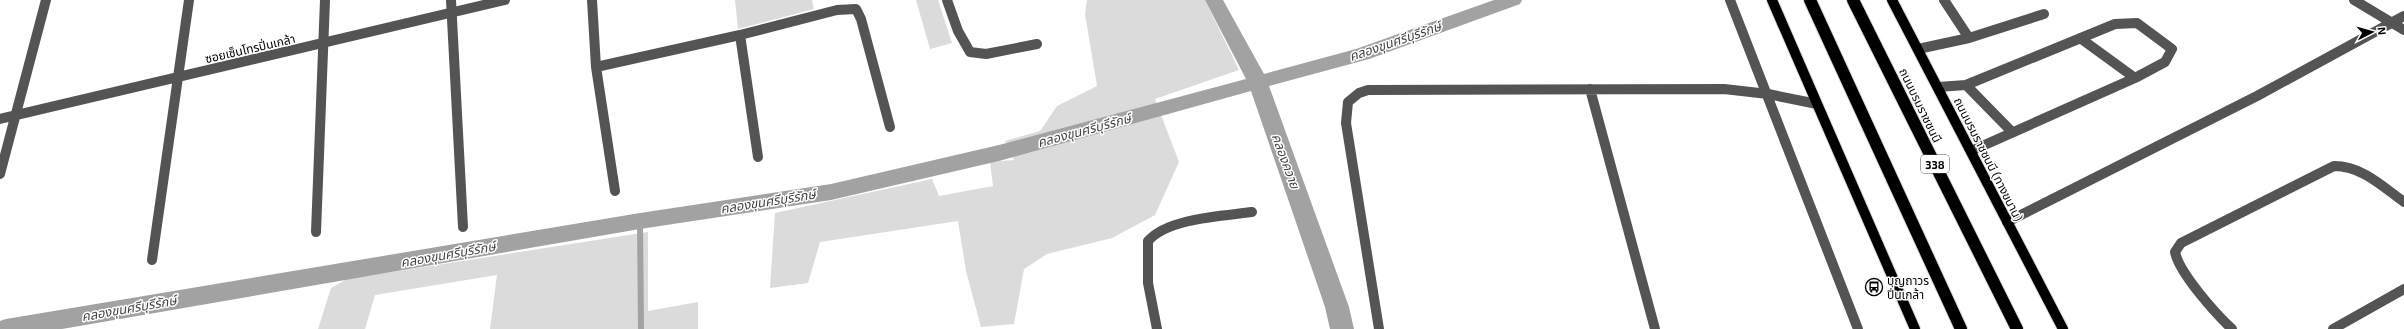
<svg xmlns="http://www.w3.org/2000/svg" width="2404" height="329" font-family="'Exo 2','Noto Sans Thai',sans-serif">
<rect width="100%" height="100%" fill="#fff"/>
<path fill="#dbdbdb" d="M 735,0 L 812,0 L 814,9 L 738,29 Z
M 916,0 L 938,0 L 952,43 L 930,49 Z
M 1087,0 L 1205,0 L 1239,70 L 1155,99 L 1179,162 L 1155,215 L 1112,238 L 1047,254 L 1024,269 L 1014,324 L 981,327 L 966,271 L 958,221 L 820,242 L 808,283 L 770,288 L 775,213 L 932,179 L 939,196 L 993,186 L 990,162 L 1014,160 L 1005,141 L 1040,131 L 1057,106 L 1097,86 L 1085,14 Z
M 648,232 L 648,311 L 698,302 L 698,329 L 490,329 L 497,275 L 375,295 L 365,329 L 318,329 L 331,288 L 347,279 Z"/>
<g fill="none" stroke-linecap="round" stroke-linejoin="round">
<path stroke="#a2a2a2" stroke-width="6" d="M 640,221 L 641,329"/>
<path fill="#a2a2a2" fill-rule="evenodd" d="M 1205,0 L 1223,0 L 1264,74 L 1356,49 L 1494,0 L 1522,0 L 1520,4 L 1369,59 L 1269,86 L 1349,307 L 1354,329 L 1330,329 L 1325,307 L 1251,91 L 999,161 L 831,200 L 640,229 L 62,329 L 0,329 L 0,321 L 6,319 L 640,213 L 831,184 L 999,145 L 1246,79 Z"/>
<g stroke="#dbdbdb" stroke-width="12">
<path id="major" d="M 1772,0 L 1915,329
M 1892,0 L 2063,329"/>
</g>
<g stroke="#dbdbdb" stroke-width="14">
<path id="highway" d="M 1810,0 L 1961,329
M 1853,0 L 2017,329"/>
</g>
<path stroke="#545454" stroke-width="10" d="M 451,0 L 463,227
M 592,0 L 596,67 L 615,191
M 947,0 L 958,31 L 970,52 L 986,54 L 1037,44
M 1730,0 L 1858,329
M 1944,0 L 1969,38
M 2354,0 L 2404,30
M 740,35 L 758,157
M 2080,38 L 2135,78
M 1918,49 L 1969,38 L 2044,14
M 596,67 L 740,35 L 837,10 L 856,9 L 861,19 L 890,127
M 1966,85 L 2012,132
M 1938,87 L 1966,85 L 2115,24 L 2137,23 L 2172,49 L 2165,62 L 2135,78 L 1971,151
M 1590,89 L 1655,329
M 0,119 L 505,0
M 0,174 L 46,0
M 2007,222 L 2257,96 L 2404,16
M 316,232 L 325,0
M 152,260 L 189,0
M 1157,329 L 1148,283 L 1148,241 C 1168,218 1223,216 1252,212
M 1379,329 L 1346,123 L 1348,102 L 1359,93 L 1368,90 L 1724,89 L 1768,94 L 1817,104
M 2232,329 C 2216,314 2179,273 2175,252 L 2181,243 L 2334,166 C 2362,166 2382,186 2404,202
M 2333,329 L 2404,289"/>
<use href="#major" stroke="#000" stroke-width="10"/>
<use href="#highway" stroke="#000" stroke-width="12"/>
</g>
<defs>
<g id="bus-ring" transform="scale(0.9)"><circle r="9.5" fill="#fff" stroke="#000" stroke-width="1.5"/><path d="M-5-6H5V4H4V6H2V4H-2V6H-4V4H-5ZM-3.5-4V0h7V-4ZM-3.5 1.2v1.5H-2V1.2ZM2 1.2v1.5H3.5V1.2Z" fill="#000"/></g>
</defs>
<g fill-rule="evenodd">
<use href="#bus-ring" x="1874" y="287"/>
</g>
<g text-anchor="middle" dominant-baseline="central" stroke-width="3" stroke-linejoin="round" paint-order="stroke">
<rect fill="#fff" stroke="#4c4c4c" stroke-width="1" x="1921" y="155" width="28" height="18" rx="3"/>
<g font-size="11" font-weight="bold" fill="#000">
<text x="1935" y="164">338</text>
</g>
<g font-size="12" fill="#000" stroke="#fff">
<text transform="translate(250 48) rotate(-13)">ซอยเซ็นโทรปิ่นเกล้า</text>
<text transform="translate(1921 105) rotate(64)">ถนนบรมราชชนนี</text>
<text transform="translate(1989 159) rotate(63)">ถนนบรมราชชนนี (ทางขนาน)</text>
</g>
<g font-size="12" fill="#000" stroke="#fff" text-anchor="start">
<text x="1887" y="280">บุญถาวร<tspan x="1887" dy="14">ปิ่นเกล้า</tspan></text>
</g>
<g font-size="13" font-style="italic" fill="#434343" stroke="#fff">
<text transform="translate(1395 41) rotate(-19)">คลองขุนศรีบุรีรักษ์</text>
<text transform="translate(1084 130) rotate(-15)">คลองขุนศรีบุรีรักษ์</text>
<text transform="translate(1286 161) rotate(70)">คลองควาย</text>
<text transform="translate(768 201) rotate(-9)">คลองขุนศรีบุรีรักษ์</text>
<text transform="translate(448 254) rotate(-10)">คลองขุนศรีบุรีรักษ์</text>
<text transform="translate(129 308) rotate(-10)">คลองขุนศรีบุรีรักษ์</text>
</g>
</g>
<g transform="translate(2372 32) rotate(84)" stroke="#ffffff" stroke-width="3" paint-order="stroke">
<path d="M0-3L7 15L0 10L-7 15Z" fill="#000000"/>
<text y="-6" font-size="11" font-weight="bold" text-anchor="middle" fill="#000000">N</text>
</g>
</svg>
